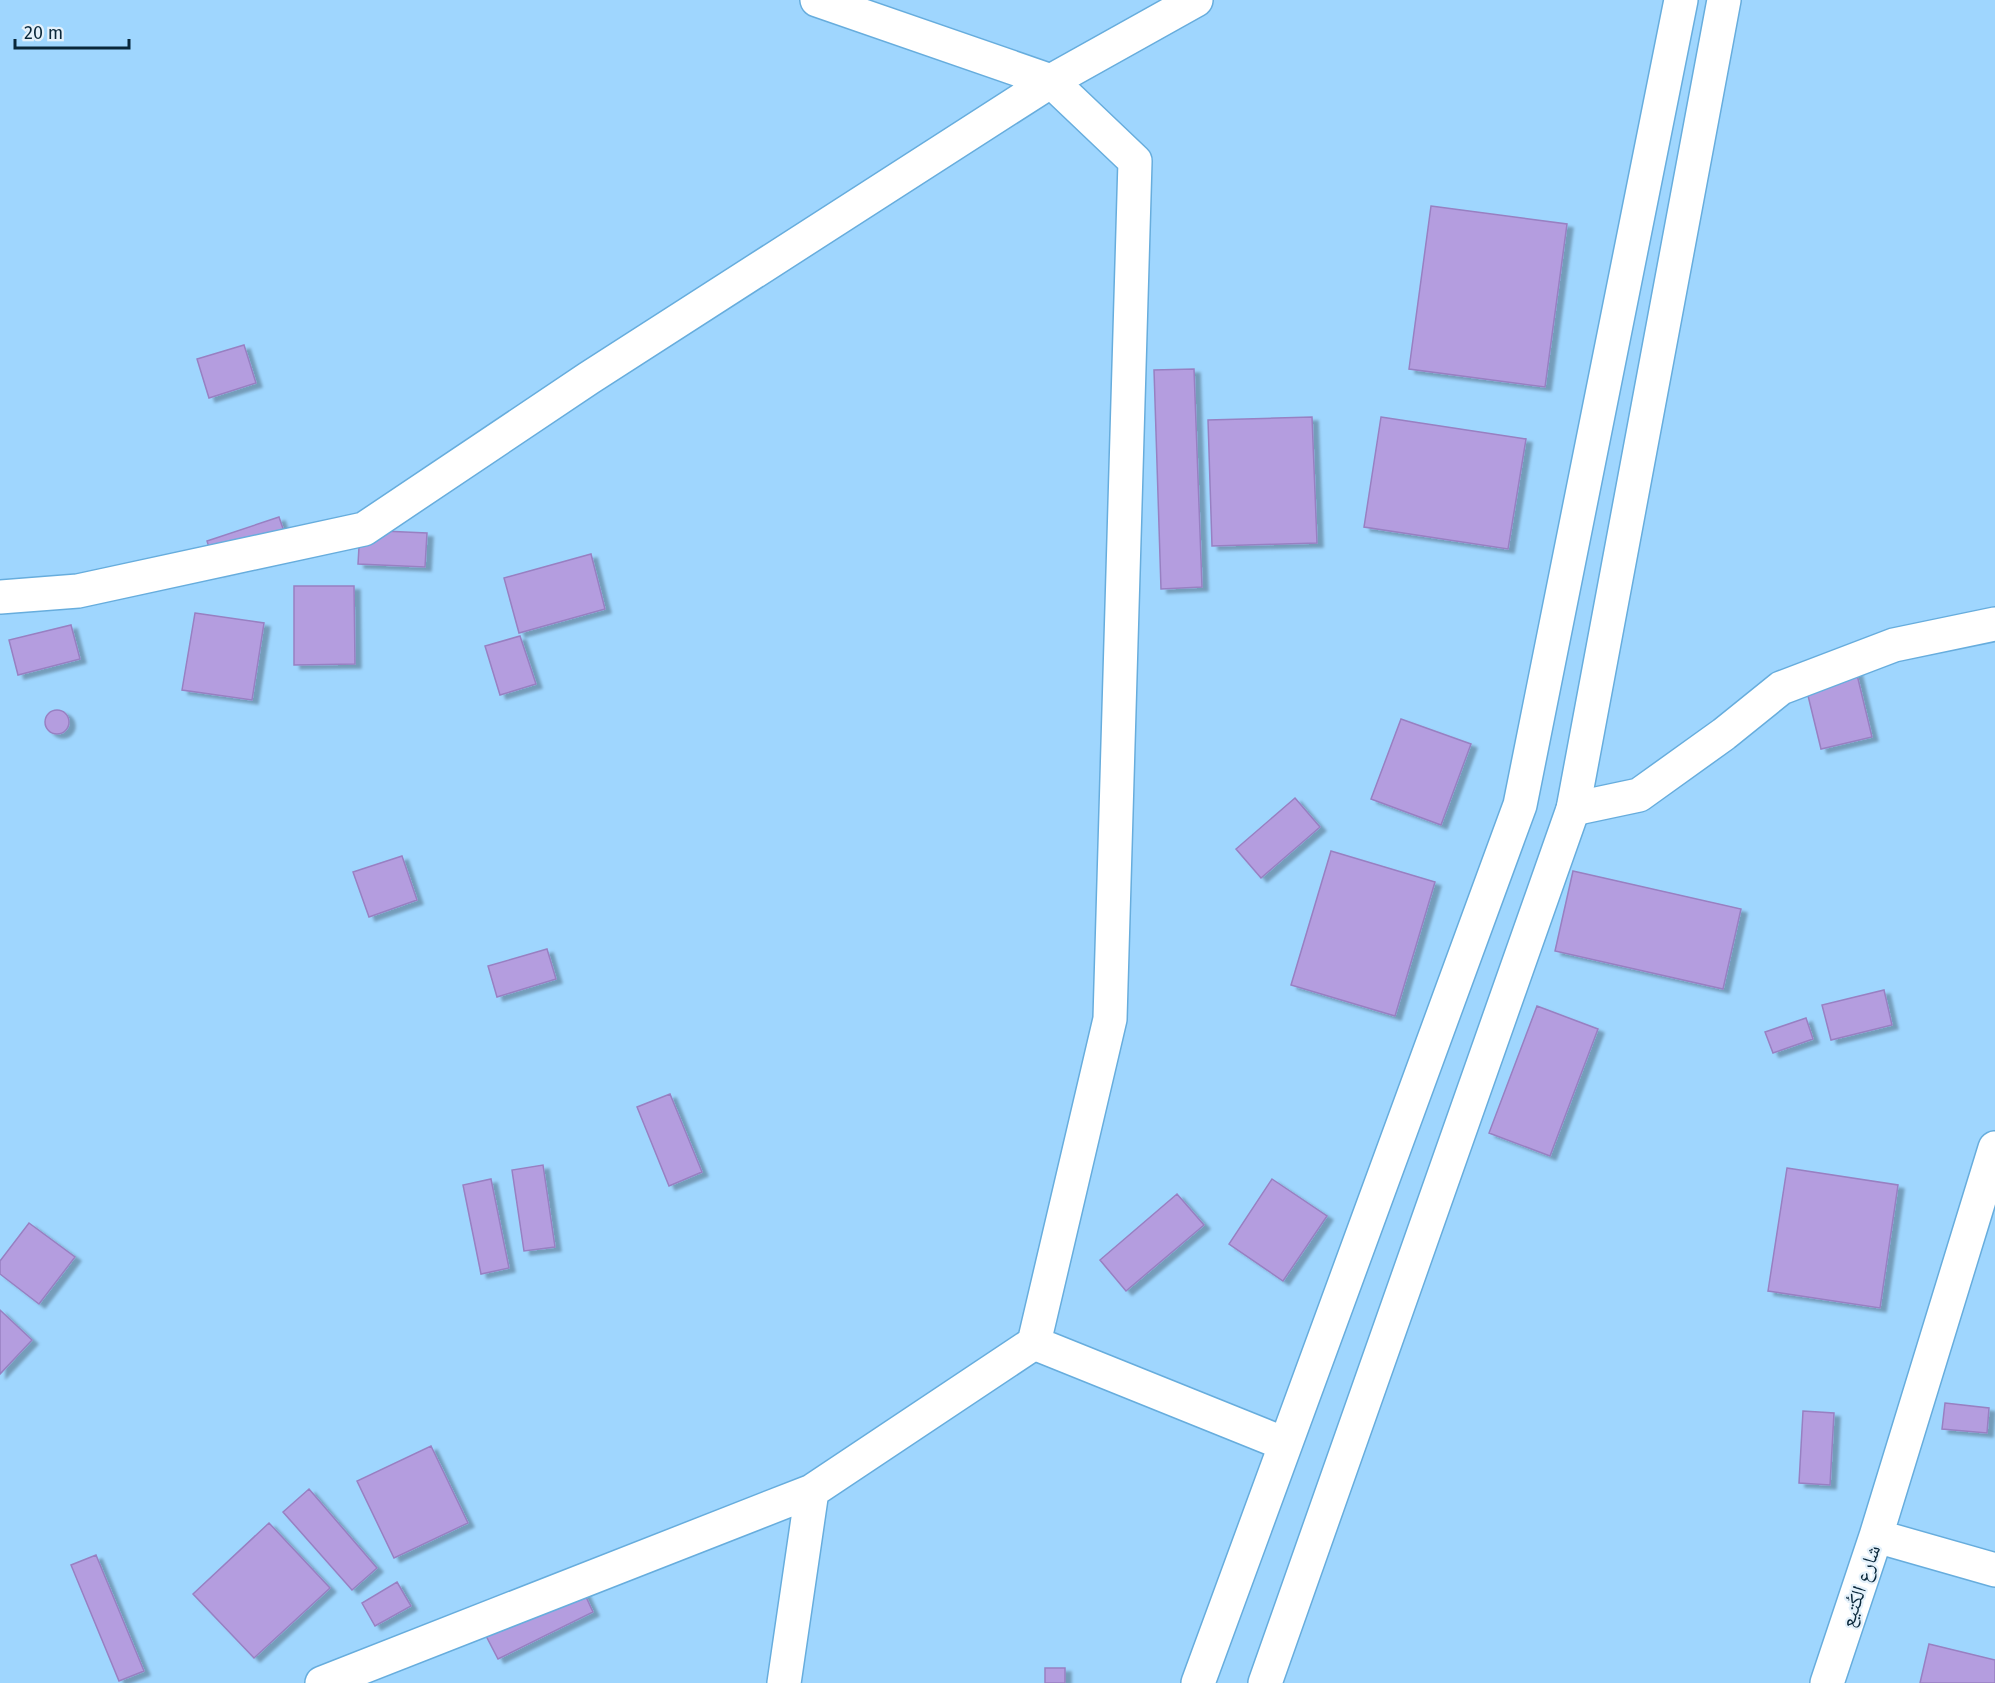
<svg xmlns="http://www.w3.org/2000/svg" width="1995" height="1683" font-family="'Fira Sans','Noto Naskh Arabic',sans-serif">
<defs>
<filter id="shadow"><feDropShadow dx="6" dy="4" stdDeviation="1.5" flood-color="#0004"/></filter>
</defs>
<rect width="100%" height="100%" fill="#9fd6fe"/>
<path fill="#b49ddf" stroke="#9880c2" stroke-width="1.5" filter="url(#shadow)" d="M 1431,206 L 1567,224 L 1545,387 L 1409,369 Z
M 244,345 L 256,383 L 209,398 L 197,359 Z
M 1194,369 L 1202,587 L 1161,589 L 1154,370 Z
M 1312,417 L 1317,543 L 1212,546 L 1208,420 Z
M 1381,417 L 1526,439 L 1508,549 L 1364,527 Z
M 279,517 L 290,549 L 217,572 L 207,541 Z
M 360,530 L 427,533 L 425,567 L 358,564 Z
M 591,554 L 605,609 L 519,633 L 504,578 Z
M 294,586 L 354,586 L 355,664 L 294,665 Z
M 195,613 L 264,623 L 252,700 L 182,690 Z
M 71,625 L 80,659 L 18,675 L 9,640 Z
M 520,636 L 536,684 L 500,695 L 485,646 Z
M 1853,658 L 1872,737 L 1821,749 L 1802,671 Z
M45 722a12 12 0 1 1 24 0a12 12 0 1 1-24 0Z
M 1401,719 L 1471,744 L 1441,825 L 1371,799 Z
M 1295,798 L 1320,827 L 1261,878 L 1236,849 Z
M 1331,851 L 1435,882 L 1395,1016 L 1291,985 Z
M 402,856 L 417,900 L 369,917 L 353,872 Z
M 1573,871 L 1741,909 L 1723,989 L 1555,951 Z
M 547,949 L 556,979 L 497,997 L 488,966 Z
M 1884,990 L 1892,1025 L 1831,1040 L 1822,1005 Z
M 1537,1006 L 1598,1029 L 1550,1156 L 1489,1133 Z
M 1806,1018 L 1813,1039 L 1773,1053 L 1765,1032 Z
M 670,1094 L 702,1172 L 669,1186 L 637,1107 Z
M 543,1165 L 555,1247 L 524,1251 L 512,1170 Z
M 1787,1168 L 1898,1185 L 1880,1308 L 1768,1291 Z
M 491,1179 L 509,1268 L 481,1274 L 463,1185 Z
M 1272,1179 L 1327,1216 L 1283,1281 L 1229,1244 Z
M 1177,1194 L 1204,1225 L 1126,1291 L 1100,1260 Z
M 29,1223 L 75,1257 L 39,1304 L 0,1274 L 0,1261 Z
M 0,1310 L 32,1340 L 0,1374 Z
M 1945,1403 L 1989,1408 L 1987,1433 L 1942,1429 Z
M 1803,1411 L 1834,1413 L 1830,1485 L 1799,1483 Z
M 431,1446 L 468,1523 L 394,1558 L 357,1481 Z
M 309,1489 L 377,1568 L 352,1590 L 283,1512 Z
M 269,1523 L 330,1588 L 254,1658 L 193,1594 Z
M 96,1555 L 144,1671 L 119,1681 L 71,1565 Z
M 397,1582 L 411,1606 L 375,1626 L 362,1603 Z
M 579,1582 L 593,1612 L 498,1659 L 483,1630 Z
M 1929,1644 L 1995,1660 L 1995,1683 L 1920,1683 Z
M 1045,1668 L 1065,1668 L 1065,1683 L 1045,1683 Z"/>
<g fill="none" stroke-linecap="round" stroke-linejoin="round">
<g stroke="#67addd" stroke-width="36">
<path id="minor" d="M 817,0 L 1051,81 L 1135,161 L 1110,1019 L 1034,1343 L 1285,1444
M 0,597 L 78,591 L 364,529 L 589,378 L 1051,81 L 1196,0
M 1573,809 L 1639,795 L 1724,734 L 1781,688 L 1894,645 L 1995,624
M 1876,1536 L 1995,1148
M 322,1683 L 812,1491
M 784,1683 L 812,1491 L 1034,1343
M 1827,1683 L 1876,1536 L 1995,1570"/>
</g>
<g stroke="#67addd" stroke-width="36">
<path id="secondary" d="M 1198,1683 L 1520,805 L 1681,0
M 1265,1683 L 1573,809 L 1724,0"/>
</g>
<use href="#minor" stroke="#fff" stroke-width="33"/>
<use href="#secondary" stroke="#fff" stroke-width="33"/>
</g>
<g text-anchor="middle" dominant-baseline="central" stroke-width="4.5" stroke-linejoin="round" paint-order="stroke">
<g font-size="20" fill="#09273a" stroke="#e4f1fb">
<text transform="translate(1860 1586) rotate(-71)">شارع الكُتيع</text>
</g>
</g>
<path d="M15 39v9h114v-9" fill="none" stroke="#09273a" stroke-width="3"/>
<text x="24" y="39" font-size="18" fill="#09273a" stroke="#e4f1fb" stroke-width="4.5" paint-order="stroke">20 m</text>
</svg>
